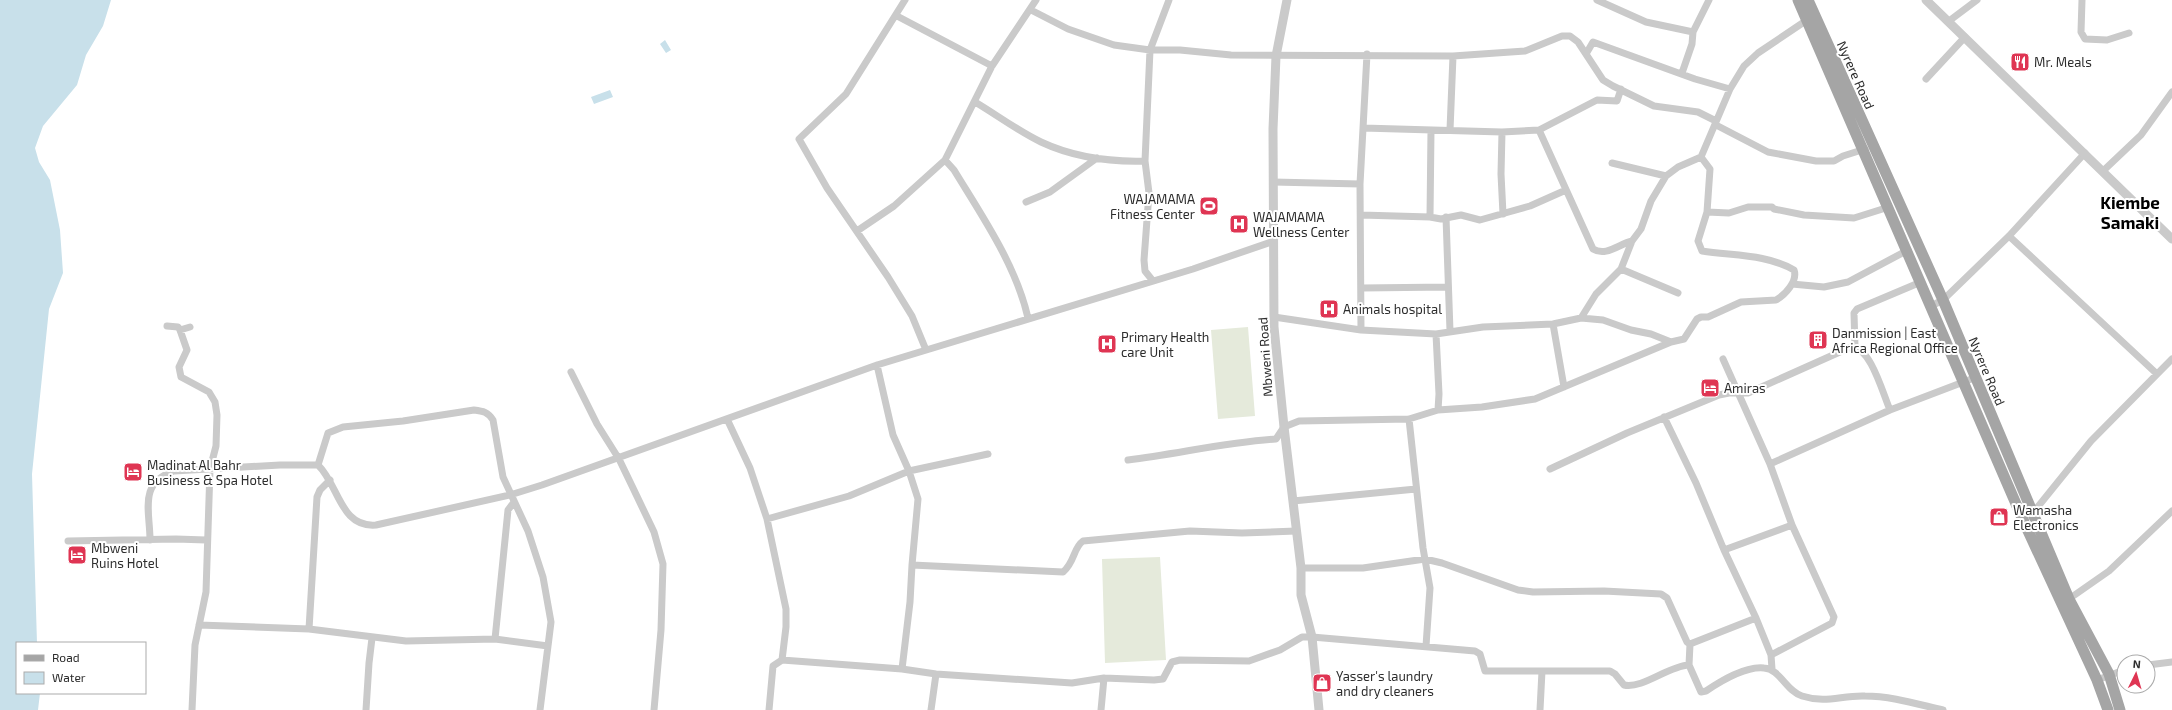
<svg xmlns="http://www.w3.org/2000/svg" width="2172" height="710" font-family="'Exo 2',sans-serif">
<rect width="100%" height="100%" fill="#fff"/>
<path fill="#e5eadb" d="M 1248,327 L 1255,416 L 1218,419 L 1211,330 Z
M 1160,557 L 1166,660 L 1105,663 L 1102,559 Z"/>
<path fill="#c8e0ea" d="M 0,0 L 111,0 L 103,26 L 86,55 L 77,85 L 43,126 L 35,148 L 39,162 L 50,180 L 60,230 L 63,273 L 49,309 L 32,474 L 37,643 L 17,643 L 17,693 L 40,693 L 38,710 L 0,710 Z
M 665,40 L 671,50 L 666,53 L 660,44 Z
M 610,90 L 613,97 L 594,104 L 591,97 Z"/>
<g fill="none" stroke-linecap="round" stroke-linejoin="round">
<path stroke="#cacaca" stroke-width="7" d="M 905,0 L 846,94 L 799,139 L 827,188 L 888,277 L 912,316 L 926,350
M 1597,0 L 1646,22 L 1693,32 L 1709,0
M 2082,0 L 2081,32 L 2085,39 L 2107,40 L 2129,33
M 1031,10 L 1068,29 L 1114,45 L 1150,50 L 1180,50 L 1231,55 L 1453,56 L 1525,51 L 1562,36 L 1570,36 L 1578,42 L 1603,80 L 1613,86 L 1654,106 L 1698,112 L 1714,120 L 1716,125 L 1768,152 L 1816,161 L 1834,161 L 1843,156 L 1865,149
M 897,16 L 992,66
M 1949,21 L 1977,0
M 1586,54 L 1593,42 L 1695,79 L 1730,89
M 1682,73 L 1692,44 L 1693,32
M 1926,79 L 1965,37
M 975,102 C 997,115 1018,131 1041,142 C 1073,157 1110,162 1145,161
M 1363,128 L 1502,132 L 1539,130 L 1597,100 L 1617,101 L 1621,89
M 1450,130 L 1453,56
M 1539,130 L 1593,249 C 1606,257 1619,244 1632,241
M 1502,132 L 1501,174 L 1503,214
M 945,160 L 954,170 C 982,216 1016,265 1028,318
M 1612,163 L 1666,176
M 2103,171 L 2141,135 L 2172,92
M 1273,182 L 1360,184
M 1026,202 L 1050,192 L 1097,158
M 1707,212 L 1729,213 L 1748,207 L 1772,207 L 1774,209 L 1804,215 L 1854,218 L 1889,207
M 1361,215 L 1430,217 L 1441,219 L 1461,215 L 1480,220 L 1530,206 L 1566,190
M 1430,217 L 1431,130
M 1446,217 L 1450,331
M 857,231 L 894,206 L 945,160 L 992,66 L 1036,0
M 2009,236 L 2157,374
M 1621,269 L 1678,293
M 1153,281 L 1145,271 L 1144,260 L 1149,193 L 1145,161 L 1150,50 L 1169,0
M 1792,284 L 1824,287 L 1848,282 L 1908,250
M 1362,288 L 1448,287
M 1931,306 L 1943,300 L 2009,236 L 2085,153
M 1274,317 L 1361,330 L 1436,334 L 1483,327 L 1553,324 L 1581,318 L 1596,294 L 1621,269 L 1632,241 L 1641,229 L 1651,201 L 1666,176 L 1678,167 L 1701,157 L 1730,89 L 1744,66 L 1758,53 L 1807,20
M 1581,318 L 1603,320 L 1631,330 L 1651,334 L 1671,342
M 1553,324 L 1564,387
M 167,326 L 178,327 L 180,330 L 190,327
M 180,330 L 187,350 L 179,367 L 181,377 L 209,392 L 215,402 L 217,415 L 216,446 L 210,469 L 206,592 L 195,645 L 192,710
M 1361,330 L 1360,184 L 1367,54
M 1436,334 L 1439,394 L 1438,410
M 1855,347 L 1854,313 L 1857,309 L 1921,282
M 1723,359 L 1770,464 L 1792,525 L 1834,617 L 1832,623 L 1771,655
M 877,365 L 893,435 L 909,471 L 918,499 L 912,565 L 1063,572 C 1075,562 1073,548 1083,541 L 1190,531 L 1242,533 L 1296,531
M 571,372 L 597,424 L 619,459 L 633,488 L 654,532 L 663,564 L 661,630 L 654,710
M 1664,417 L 1696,483 L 1724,550 L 1756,618 L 1771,655 L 1772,669
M 727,419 L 750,468 L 767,519 L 786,609 L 786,627 L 782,660 L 773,666 L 769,710
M 1409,419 L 1423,548 L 1430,588 L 1426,646
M 1128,460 C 1178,454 1226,442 1276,439 L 1284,427 L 1299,421 L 1409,419 L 1438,410 L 1482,407 L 1535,399 L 1671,342 L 1684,339 L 1697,319 L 1701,317 L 1708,317 L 1741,302 L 1776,300 C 1785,295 1798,281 1794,270 C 1766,254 1734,256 1702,251 L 1698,241 L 1707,212 L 1710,169 L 1701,157
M 1770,464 L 1890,410 L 1974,378
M 318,465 L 328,433 L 343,427 L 403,421 L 474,410 C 483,411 488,412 493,420 L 503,477 L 528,531 L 543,577 L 551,622 L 540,710
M 1550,469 L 1627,433 L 1719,395 L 1729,393 L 1748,393 L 1851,347 C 1870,345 1883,394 1890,410
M 1293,501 L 1416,489
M 767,519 L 849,496 L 909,471 L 988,454
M 2023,520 L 2032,514 L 2091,441 L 2172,359
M 150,540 C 150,511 138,483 174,471 L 280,465 L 318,465 C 339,485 340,528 376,525 L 510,495 L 542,485 L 877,365 L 1193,269 L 1274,241
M 68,541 L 176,539 L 206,540
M 1724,550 L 1792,525
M 1301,568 L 1363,568 L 1425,559 L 1442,563 L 1518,590 L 1533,592 L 1604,591 L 1661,594 L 1667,598 L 1687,642 L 1690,644 L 1756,618
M 2066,601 L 2109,571 L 2172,511
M 199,625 L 309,629 L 406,641 L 495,639 L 548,646
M 309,629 L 317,497 L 320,490 L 330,480
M 495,639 L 508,510 L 514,502
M 782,660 L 902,669 L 936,674 L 1072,683 L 1104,678 L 1154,680 L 1163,679 L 1172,662 L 1180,660 L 1249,661 L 1280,650 L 1302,637 L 1312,637 L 1475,651 L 1480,654 L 1485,671 L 1610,671 L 1615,674 L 1624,685 C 1643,689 1668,666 1689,665 L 1701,692 L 1706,691 C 1721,681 1745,666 1764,668 C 1780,669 1786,691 1802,696 C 1827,704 1841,695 1865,696 C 1891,696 1917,704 1943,710
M 1689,665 L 1690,644
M 2148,665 L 2172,662
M 902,669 L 910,602 L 912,565
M 2097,680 L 2124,670
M 366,710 L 369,663 L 372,638
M 931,710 L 936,674
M 1101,710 L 1104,678
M 1540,710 L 1542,671"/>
<path stroke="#cacaca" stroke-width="9" d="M 1287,0 L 1276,56 L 1273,129 L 1274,327 L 1284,427 L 1301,568 L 1301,595 L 1312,637 L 1319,710
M 1926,0 L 2172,239"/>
<path stroke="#a5a5a5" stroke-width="11" d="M 1798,0 L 2023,520 L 2097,680 L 2108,710
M 1808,0 L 1943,300 L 2069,599 L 2109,674 L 2120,710"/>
</g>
<defs>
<g id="restaurant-square" transform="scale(1)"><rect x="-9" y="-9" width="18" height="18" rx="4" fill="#df3553" stroke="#fff"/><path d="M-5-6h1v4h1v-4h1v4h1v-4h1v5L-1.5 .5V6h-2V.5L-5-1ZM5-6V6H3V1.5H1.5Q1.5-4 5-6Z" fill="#fff"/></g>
<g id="stadium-square" transform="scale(1)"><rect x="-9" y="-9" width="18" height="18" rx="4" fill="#df3553" stroke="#fff"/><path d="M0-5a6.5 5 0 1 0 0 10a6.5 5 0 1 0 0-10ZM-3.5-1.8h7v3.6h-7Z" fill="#fff"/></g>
<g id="hospital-square" transform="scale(1)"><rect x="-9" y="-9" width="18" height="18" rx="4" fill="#df3553" stroke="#fff"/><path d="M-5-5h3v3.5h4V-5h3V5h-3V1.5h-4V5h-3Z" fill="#fff"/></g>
<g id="building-square" transform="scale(1)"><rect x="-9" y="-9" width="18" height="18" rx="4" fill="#df3553" stroke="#fff"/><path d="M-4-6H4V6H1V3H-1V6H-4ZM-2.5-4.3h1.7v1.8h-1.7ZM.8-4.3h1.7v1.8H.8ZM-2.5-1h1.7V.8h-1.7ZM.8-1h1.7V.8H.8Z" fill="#fff"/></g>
<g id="hotel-square" transform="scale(1)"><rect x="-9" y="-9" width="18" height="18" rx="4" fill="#df3553" stroke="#fff"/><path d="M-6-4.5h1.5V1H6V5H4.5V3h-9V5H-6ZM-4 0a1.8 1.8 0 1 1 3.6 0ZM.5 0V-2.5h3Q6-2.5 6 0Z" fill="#fff"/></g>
<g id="shop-square" transform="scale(1)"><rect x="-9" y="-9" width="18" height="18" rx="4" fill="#df3553" stroke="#fff"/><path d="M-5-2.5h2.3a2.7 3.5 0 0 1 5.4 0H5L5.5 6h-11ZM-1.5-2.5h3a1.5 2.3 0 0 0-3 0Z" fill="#fff"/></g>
</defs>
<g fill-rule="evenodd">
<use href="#restaurant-square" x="2020" y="62"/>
<use href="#stadium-square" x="1209" y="206"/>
<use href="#hospital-square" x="1239" y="224"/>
<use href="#hospital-square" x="1329" y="309"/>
<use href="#building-square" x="1818" y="340"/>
<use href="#hospital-square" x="1107" y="344"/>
<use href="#hotel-square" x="1710" y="388"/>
<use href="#hotel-square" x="133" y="472"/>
<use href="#shop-square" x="1999" y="517"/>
<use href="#hotel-square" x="77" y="555"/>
<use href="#shop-square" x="1322" y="683"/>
</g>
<g text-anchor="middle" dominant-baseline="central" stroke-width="4" stroke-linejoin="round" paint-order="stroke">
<g font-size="13" fill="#2d2d2d" stroke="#fff" text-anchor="start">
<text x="2034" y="62">Mr. Meals</text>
<text x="1195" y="199" text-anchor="end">WAJAMAMA<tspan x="1195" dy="15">Fitness Center</tspan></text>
<text x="1253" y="217">WAJAMAMA<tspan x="1253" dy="15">Wellness Center</tspan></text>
<text x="1343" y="309">Animals hospital</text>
<text x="1832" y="333">Danmission | East<tspan x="1832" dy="15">Africa Regional Office</tspan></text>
<text x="1121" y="337">Primary Health<tspan x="1121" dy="15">care Unit</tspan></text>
<text x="1724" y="388">Amiras</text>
<text x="147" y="465">Madinat Al Bahr<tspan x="147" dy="15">Business &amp; Spa Hotel</tspan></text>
<text x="2013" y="510">Wamasha<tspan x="2013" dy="15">Electronics</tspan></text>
<text x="91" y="548">Mbweni<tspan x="91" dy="15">Ruins Hotel</tspan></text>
<text x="1336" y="676">Yasser's laundry<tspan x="1336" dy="15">and dry cleaners</tspan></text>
</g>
<g font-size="13" fill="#2d2d2d" stroke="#fff">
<text transform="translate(1856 75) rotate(66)">Nyrere Road</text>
<text transform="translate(1265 357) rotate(-94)">Mbweni Road</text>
<text transform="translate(1987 371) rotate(67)">Nyrere Road</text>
</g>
<g font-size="17" font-weight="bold" fill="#000" stroke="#fff">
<text x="2130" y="202">Kiembe<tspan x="2130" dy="20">Samaki</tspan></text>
</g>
</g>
<rect x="16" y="642" width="130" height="52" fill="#ffffff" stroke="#ababab"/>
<rect x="24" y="655" width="20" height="6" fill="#a5a5a5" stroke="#ababab"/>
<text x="52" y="662" font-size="12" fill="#2d2d2d">Road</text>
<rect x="24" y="672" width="20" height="12" fill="#c8e0ea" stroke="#ababab"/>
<text x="52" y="682" font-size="12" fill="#2d2d2d">Water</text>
<g transform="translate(2136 674) rotate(5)"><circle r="19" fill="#ffffff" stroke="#ababab"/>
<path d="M0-3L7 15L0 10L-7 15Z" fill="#df3553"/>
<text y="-6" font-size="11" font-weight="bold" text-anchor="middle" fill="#2d2d2d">N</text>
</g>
</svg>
